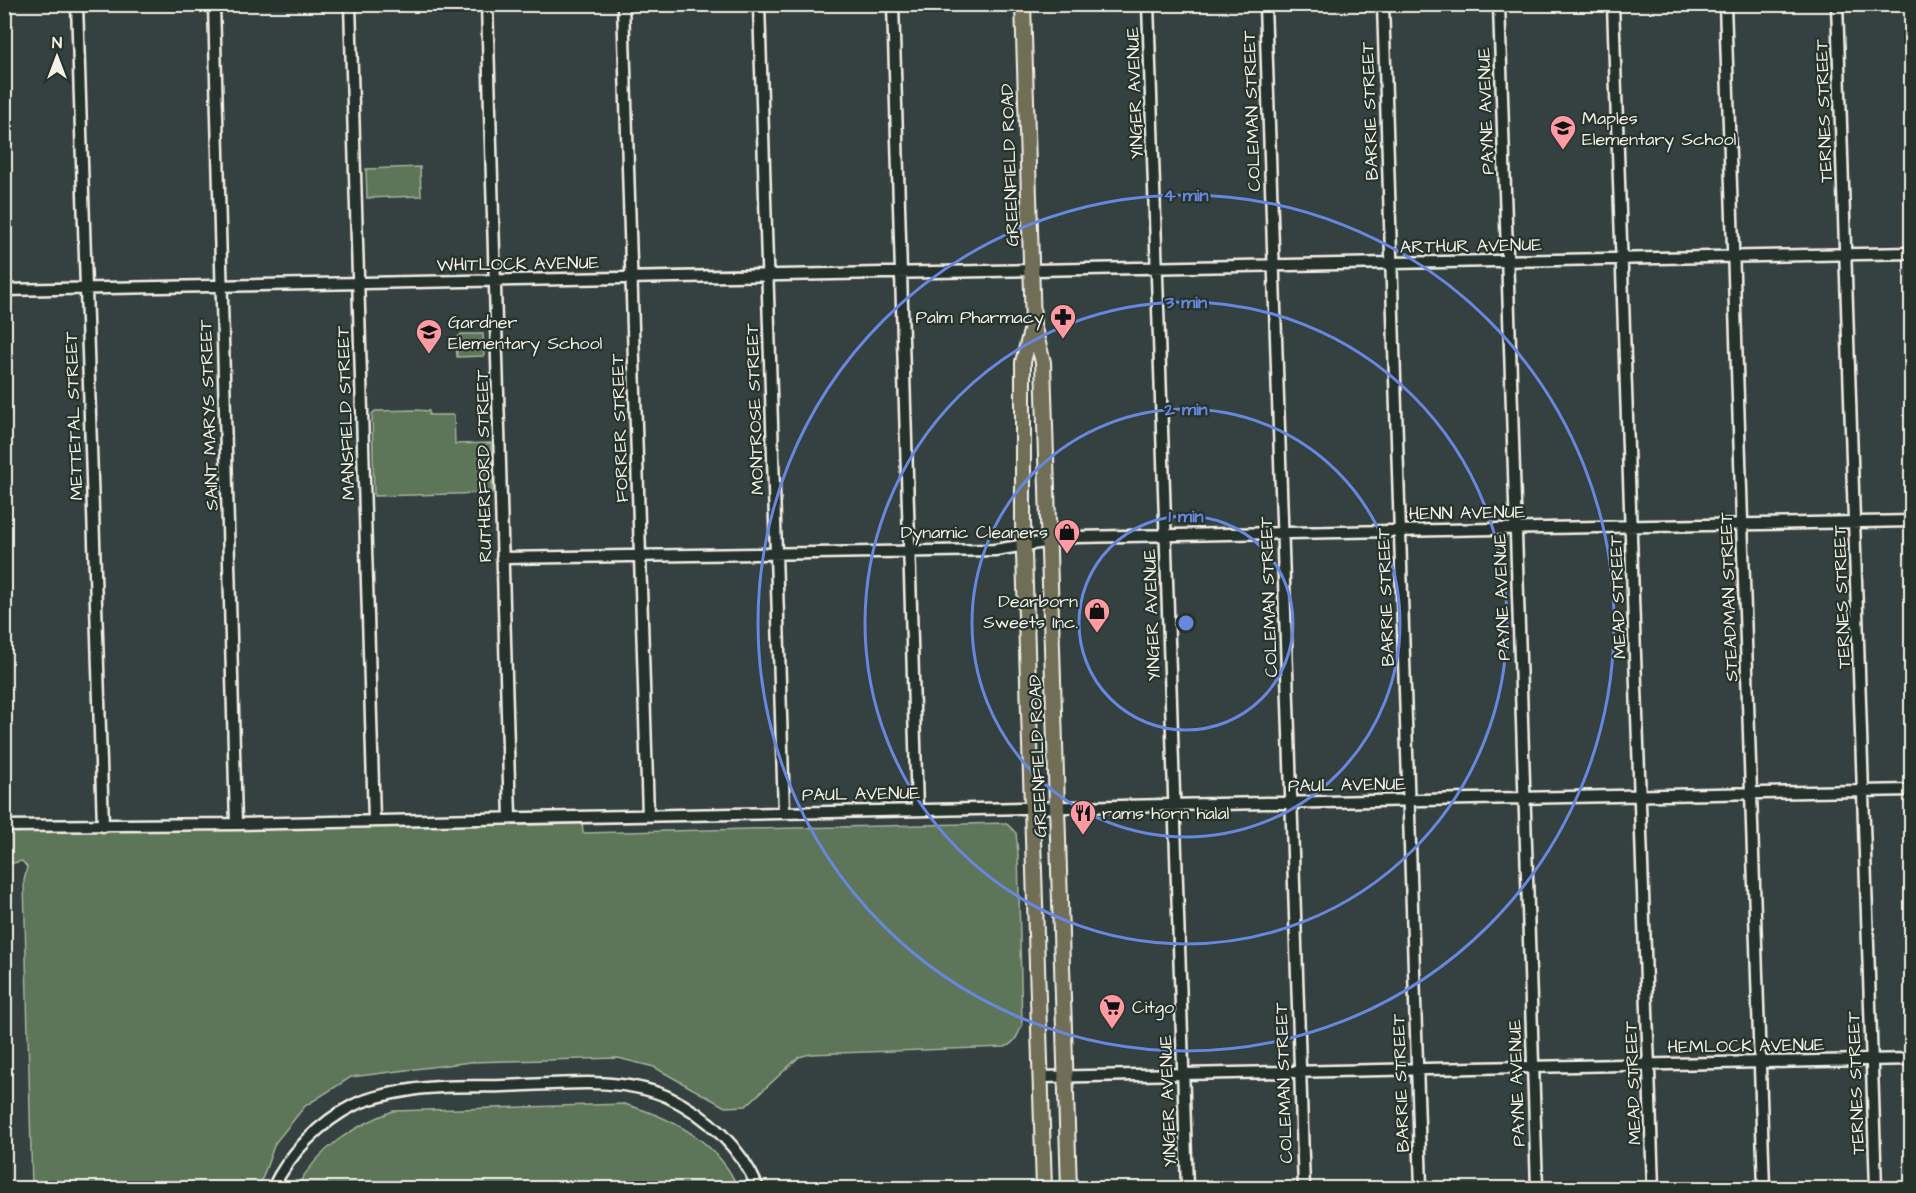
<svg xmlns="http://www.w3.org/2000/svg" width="1916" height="1193" font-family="'Architects Daughter',sans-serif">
<rect width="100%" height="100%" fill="#354040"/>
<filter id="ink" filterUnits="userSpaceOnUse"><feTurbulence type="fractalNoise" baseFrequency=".0167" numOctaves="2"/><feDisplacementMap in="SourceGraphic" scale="12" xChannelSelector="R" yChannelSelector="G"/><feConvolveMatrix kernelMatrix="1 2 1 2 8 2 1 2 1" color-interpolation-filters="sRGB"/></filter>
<g filter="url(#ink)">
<path fill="#5d7458" stroke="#a8b2a0" stroke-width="1.5" d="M 420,167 L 421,196 L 367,198 L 366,169 Z
M 461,334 L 483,334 L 484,356 L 457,357 L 456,340 Z
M 416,410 L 429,411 L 429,415 L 454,415 L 455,444 L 491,443 L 492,493 L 374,496 L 372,414 L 375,411 Z
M 582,821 L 583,833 L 1006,823 L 1016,833 L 1018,853 L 1022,1025 C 1018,1035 1015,1043 1005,1047 L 810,1054 L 799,1057 L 746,1106 L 725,1107 L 654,1067 L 618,1058 L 471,1062 L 351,1077 L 305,1106 L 275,1143 L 259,1188 L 32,1188 L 24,881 L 27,867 L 22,861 L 5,865 L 4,831 Z
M 624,1104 C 670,1117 718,1140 738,1188 L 296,1188 C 320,1147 350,1128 393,1111 Z"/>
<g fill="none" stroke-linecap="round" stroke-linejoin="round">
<g stroke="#f4f1e8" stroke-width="15">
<path id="minor" d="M 77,4 L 103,826
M 214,4 L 236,824
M 350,4 L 374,820
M 487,4 L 510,818
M 623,4 L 648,815
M 759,4 L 784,812
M 893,4 L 917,810
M 1148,4 L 1187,1188
M 1265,4 L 1304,1188
M 1383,4 L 1421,1188
M 1499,4 L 1537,1188
M 1613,4 L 1653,1188
M 1725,4 L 1764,1188
M 1837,4 L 1876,1188
M 4,290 L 1912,253
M 502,558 L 995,550 L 1076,537 L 1912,521
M 4,826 L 236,824 L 1912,790
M 1041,1077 L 1912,1059
M 273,1188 C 289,1154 320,1122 354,1105 C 371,1097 392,1093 411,1090 C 440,1085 472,1087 502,1086 C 554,1085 619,1075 668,1097 C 708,1116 741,1148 758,1188"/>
</g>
<g stroke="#f4f1e8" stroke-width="18">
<path id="major" d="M 1023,4 L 1033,325 L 1043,362 L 1069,1188
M 1032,327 L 1023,362 L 1023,522 L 1044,1188"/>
</g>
<use href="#minor" stroke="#26332d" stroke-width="10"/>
<use href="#major" stroke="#716e59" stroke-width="14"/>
</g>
</g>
<g fill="none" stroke="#6887de" stroke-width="3">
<circle cx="1186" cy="623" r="107"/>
<circle cx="1186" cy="623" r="214"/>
<circle cx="1186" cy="623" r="321"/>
<circle cx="1186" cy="623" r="428"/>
</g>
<defs>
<g id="school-pin" transform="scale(1.35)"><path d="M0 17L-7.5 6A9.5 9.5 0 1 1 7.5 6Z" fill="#ff9aa2" stroke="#26332d"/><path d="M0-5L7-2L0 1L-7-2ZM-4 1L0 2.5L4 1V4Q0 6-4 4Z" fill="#111"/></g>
<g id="pharmacy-pin" transform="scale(1.35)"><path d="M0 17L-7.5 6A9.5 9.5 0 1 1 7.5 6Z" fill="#ff9aa2" stroke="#26332d"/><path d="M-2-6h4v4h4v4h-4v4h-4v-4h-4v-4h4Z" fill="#111"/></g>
<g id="shop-pin" transform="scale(1.35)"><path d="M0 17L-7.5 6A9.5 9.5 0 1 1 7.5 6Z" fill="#ff9aa2" stroke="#26332d"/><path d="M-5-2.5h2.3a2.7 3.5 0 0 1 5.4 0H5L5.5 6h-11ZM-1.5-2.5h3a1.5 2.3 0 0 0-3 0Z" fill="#111"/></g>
<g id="restaurant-pin" transform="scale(1.35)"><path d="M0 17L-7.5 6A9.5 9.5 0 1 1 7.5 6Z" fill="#ff9aa2" stroke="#26332d"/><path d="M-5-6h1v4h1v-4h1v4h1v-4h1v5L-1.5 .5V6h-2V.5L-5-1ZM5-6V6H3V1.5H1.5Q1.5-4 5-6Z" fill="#111"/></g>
<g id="supermarket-pin" transform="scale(1.35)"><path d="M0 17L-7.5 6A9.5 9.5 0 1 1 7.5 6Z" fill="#ff9aa2" stroke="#26332d"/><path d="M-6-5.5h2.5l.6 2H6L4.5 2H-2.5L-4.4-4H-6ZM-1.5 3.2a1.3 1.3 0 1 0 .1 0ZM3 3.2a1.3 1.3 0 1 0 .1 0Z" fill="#111"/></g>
</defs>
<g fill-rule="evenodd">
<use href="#school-pin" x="1563" y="128"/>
<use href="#pharmacy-pin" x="1063" y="317"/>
<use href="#school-pin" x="429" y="332"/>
<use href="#shop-pin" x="1067" y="532"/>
<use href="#shop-pin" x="1097" y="611"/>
<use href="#restaurant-pin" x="1083" y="813"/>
<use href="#supermarket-pin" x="1112" y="1007"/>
</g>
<g text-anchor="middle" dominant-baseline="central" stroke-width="4.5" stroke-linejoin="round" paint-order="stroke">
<g font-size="18" fill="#f4f1e8" stroke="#26332d">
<text transform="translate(1135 93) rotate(-92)">YINGER AVENUE</text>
<text transform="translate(1252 111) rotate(-92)">COLEMAN STREET</text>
<text transform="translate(1370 111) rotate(-92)">BARRIE STREET</text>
<text transform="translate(1486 111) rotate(-92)">PAYNE AVENUE</text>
<text transform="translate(1824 111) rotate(-92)">TERNES STREET</text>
<text transform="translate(1010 165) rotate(-92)">GREENFIELD ROAD</text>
<text transform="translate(1471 246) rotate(-1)">ARTHUR AVENUE</text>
<text transform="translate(518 264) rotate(-1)">WHITLOCK AVENUE</text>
<text transform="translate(755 409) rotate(-92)">MONTROSE STREET</text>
<text transform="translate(346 413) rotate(-92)">MANSFIELD STREET</text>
<text transform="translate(209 415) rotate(-92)">SAINT MARYS STREET</text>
<text transform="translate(74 416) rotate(-92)">METTETAL STREET</text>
<text transform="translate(620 428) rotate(-92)">FORRER STREET</text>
<text transform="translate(484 466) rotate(-91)">RUTHERFORD STREET</text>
<text transform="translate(1467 513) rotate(-1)">HENN AVENUE</text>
<text transform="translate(1269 597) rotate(-92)">COLEMAN STREET</text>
<text transform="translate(1386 597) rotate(-92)">BARRIE STREET</text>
<text transform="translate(1502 597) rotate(-92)">PAYNE AVENUE</text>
<text transform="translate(1618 597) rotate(-92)">MEAD STREET</text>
<text transform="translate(1729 597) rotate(-92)">STEADMAN STREET</text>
<text transform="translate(1842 597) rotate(-92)">TERNES STREET</text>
<text transform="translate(1152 615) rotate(-92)">YINGER AVENUE</text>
<text transform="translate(1038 756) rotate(-92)">GREENFIELD ROAD</text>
<text transform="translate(1347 785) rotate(-1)">PAUL AVENUE</text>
<text transform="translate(861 794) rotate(-1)">PAUL AVENUE</text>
<text transform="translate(1746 1046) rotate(-1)">HEMLOCK AVENUE</text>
<text transform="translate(1284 1083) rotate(-92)">COLEMAN STREET</text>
<text transform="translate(1401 1083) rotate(-92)">BARRIE STREET</text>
<text transform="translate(1517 1083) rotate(-92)">PAYNE AVENUE</text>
<text transform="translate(1633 1083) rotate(-92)">MEAD STREET</text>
<text transform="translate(1856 1083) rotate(-92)">TERNES STREET</text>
<text transform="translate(1168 1101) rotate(-92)">YINGER AVENUE</text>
</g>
<g font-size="18" fill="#f4f1e8" stroke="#26332d" text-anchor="start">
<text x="1582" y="118">Maples<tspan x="1582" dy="21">Elementary School</tspan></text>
<text x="1044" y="317" text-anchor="end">Palm Pharmacy</text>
<text x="448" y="322">Gardner<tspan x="448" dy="21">Elementary School</tspan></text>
<text x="1048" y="532" text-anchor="end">Dynamic Cleaners</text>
<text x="1078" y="601" text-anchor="end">Dearborn<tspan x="1078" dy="21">Sweets Inc.</tspan></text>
<text x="1102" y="813">rams horn halal</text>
<text x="1132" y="1007">Citgo</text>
</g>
</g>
<circle cx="1186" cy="623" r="9" fill="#6887de" stroke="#26332d" stroke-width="3"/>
<g font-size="18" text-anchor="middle" font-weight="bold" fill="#6887de" stroke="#26332d" stroke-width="4.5" stroke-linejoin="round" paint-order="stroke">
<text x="1186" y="201">4 min</text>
<text x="1186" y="308">3 min</text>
<text x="1186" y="415">2 min</text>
<text x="1186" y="522">1 min</text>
</g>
<rect width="1916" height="1193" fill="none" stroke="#26332d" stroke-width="24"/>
<rect x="12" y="12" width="1892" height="1169" fill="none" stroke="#f4f1e8" stroke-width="2" filter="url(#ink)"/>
<g transform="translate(57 57)" stroke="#26332d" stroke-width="4.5" paint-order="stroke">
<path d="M0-4.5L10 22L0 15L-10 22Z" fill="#f4f1e8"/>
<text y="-9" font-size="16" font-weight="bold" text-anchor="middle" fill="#f4f1e8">N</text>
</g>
</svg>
